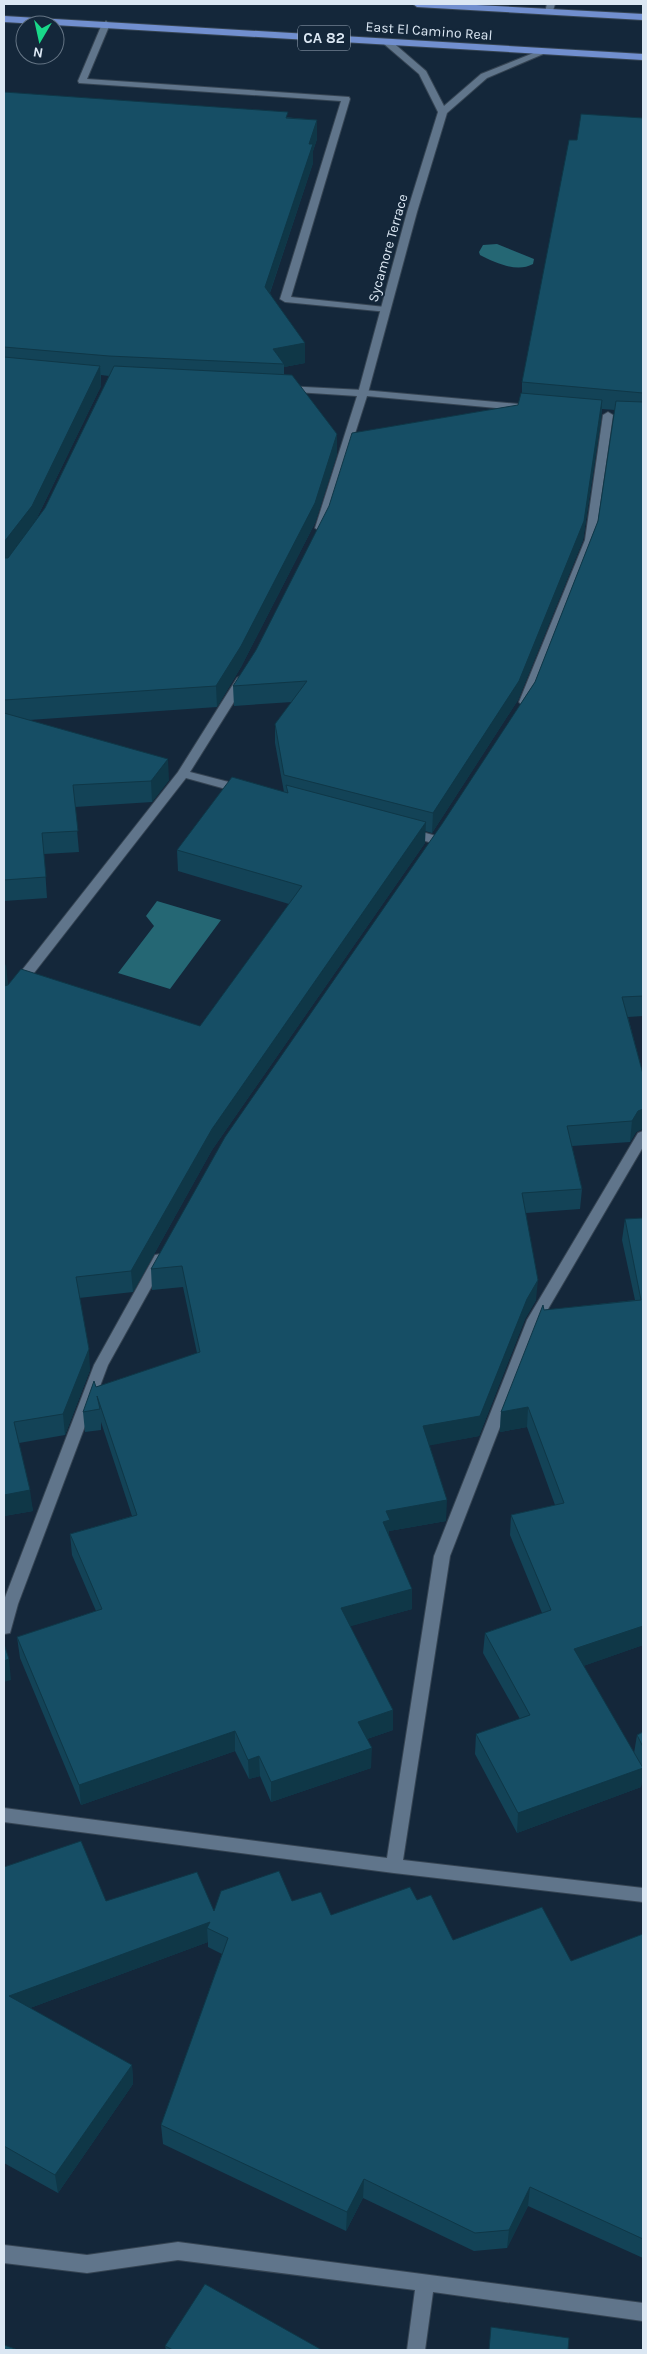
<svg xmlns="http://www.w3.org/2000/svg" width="647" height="2354" font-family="Karla,sans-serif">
<rect width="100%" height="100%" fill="#14273a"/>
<path fill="#256774" d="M 497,244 L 534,259 L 533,264 C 517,273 496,263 480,255 L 479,252 L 483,245 Z
M 157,901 L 221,920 L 170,989 L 118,973 L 154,926 L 146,916 Z"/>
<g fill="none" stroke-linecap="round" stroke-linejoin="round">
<g stroke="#354453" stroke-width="2">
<path id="service" d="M 547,4 L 555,4 L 552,14 L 545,12 Z
M 106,21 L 110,24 L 87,79 L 349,97 L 350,99 L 291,297 L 385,307 L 388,308 L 388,312 L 285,302 L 280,299 L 341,101 L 79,83 L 78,81 L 102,24 Z
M 285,386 L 363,390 L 530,405 L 535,408 L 530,411 L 367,396 L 325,528 L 320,531 L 315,528 L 357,396 L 281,391 L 280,389 Z
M 608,412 L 613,415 L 595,540 L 531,702 L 525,705 L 521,704 L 519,702 L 585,540 L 603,415 Z
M 243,675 L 249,678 L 190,772 L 248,787 L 250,790 L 248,793 L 244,794 L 186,778 L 9,1005 L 4,1006 L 4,993 L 178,772 L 237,678 Z
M 408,828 L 440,837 L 442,840 L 436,844 L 404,835 L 402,832 L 404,829 Z
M 643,1131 L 643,1147 L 541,1321 L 450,1556 L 403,1860 L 643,1888 L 643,1902 L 394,1873 L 4,1822 L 4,1808 L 387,1858 L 434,1556 L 527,1320 L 638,1133 Z
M 160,1254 L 165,1255 L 167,1259 L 108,1365 L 18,1604 L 10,1633 L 4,1634 L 4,1600 L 94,1365 L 155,1255 Z
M 178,2242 L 643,2303 L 643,2321 L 433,2292 L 425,2350 L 407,2350 L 415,2290 L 178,2260 L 87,2273 L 4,2263 L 4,2245 L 87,2255 Z"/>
</g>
<g stroke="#354453" stroke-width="2">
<path id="minor" d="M 384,40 L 390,40 L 426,71 L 444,106 L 481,74 L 541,50 L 548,52 L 487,78 L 447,113 L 417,212 L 368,393 L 363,396 L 358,393 L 407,212 L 438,112 L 419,74 L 384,44 Z"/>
</g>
<g stroke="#354453" stroke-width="2">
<path id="primary" d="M 413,4 L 457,4 L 643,14 L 643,20 L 417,7 Z
M 4,16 L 643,54 L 643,60 L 4,22 Z"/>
</g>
<use href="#service" fill="#60758b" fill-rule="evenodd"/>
<use href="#minor" fill="#60758b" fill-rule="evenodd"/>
<use href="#primary" fill="#718fcf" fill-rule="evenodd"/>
</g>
<path fill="#134357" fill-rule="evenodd" d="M 4,92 L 317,120 L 317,139 L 313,151 L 313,163 L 270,293 L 305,363 L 284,367 L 284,374 L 337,454 L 315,523 L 241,667 L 217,707 L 29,720 L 169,780 L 152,802 L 75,807 L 79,852 L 44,854 L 47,898 L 4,901 ZM 101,375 L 109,376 L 45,508 L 36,520 L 101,386 Z
M 643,118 L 643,1016 L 628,1017 L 643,1074 L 643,1130 L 642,1129 L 636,1132 L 630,1142 L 572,1146 L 582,1189 L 580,1209 L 526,1213 L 536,1300 L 525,1319 L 479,1436 L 429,1445 L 446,1521 L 389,1531 L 389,1536 L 412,1609 L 350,1626 L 393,1710 L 393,1730 L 367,1739 L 371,1768 L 271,1802 L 260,1776 L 249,1779 L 235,1751 L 81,1805 L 20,1658 L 17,1637 L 96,1611 L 72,1555 L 70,1534 L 132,1516 L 101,1422 L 101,1430 L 85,1432 L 83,1412 L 96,1387 L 197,1353 L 183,1287 L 152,1290 L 151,1269 L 535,682 L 598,521 L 615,410 L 602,409 L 601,419 L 583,540 L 518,700 L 432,833 L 425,831 L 425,843 L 212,1150 L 133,1292 L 79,1298 L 90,1370 L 65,1435 L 19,1443 L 33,1511 L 4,1516 L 4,963 L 8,985 L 200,1026 L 289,904 L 178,871 L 177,850 L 284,792 L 275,743 L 275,724 L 292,702 L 234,706 L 233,686 L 518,405 L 522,393 L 522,382 L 577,140 Z
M 643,1218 L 643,1645 L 583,1666 L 634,1753 L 637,1735 L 643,1732 L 643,1772 L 643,1771 L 641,1787 L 517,1833 L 475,1754 L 476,1734 L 520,1719 L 483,1653 L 485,1633 L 542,1613 L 510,1535 L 511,1515 L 555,1505 L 527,1427 L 500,1432 L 501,1412 L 544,1310 L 635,1300 L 622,1240 L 625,1219 Z
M 4,1867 L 106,1901 L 214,1911 L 292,1901 L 331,1915 L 417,1900 L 453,1940 L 571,1961 L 643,1934 L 643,2258 L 528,2206 L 507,2248 L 474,2251 L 363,2198 L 346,2231 L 163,2144 L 161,2125 L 222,1954 L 208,1947 L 208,1942 L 30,2008 L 132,2065 L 133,2084 L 58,2193 L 4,2163 Z
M 165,2346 L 322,2350 L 166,2350 Z"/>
<path fill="#0f3747" d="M 317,120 L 317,139 L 313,151 L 313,163 L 265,307 L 265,287 L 309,144 Z
M 305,343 L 305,363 L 284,367 L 284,364 L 273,349 Z
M 100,366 L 101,386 L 33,526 L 4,565 L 4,542 Z
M 602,400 L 601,419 L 583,540 L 518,700 L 432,833 L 433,813 Z
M 337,434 L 337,454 L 315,523 L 241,667 L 217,707 L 216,686 Z
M 168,759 L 169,780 L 152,802 L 151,781 Z
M 426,822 L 425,843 L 212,1150 L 133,1292 L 131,1271 L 212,1129 Z
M 6,964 L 8,985 L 4,991 L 4,967 Z
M 643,1109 L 642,1129 L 636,1132 L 630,1142 L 632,1121 L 638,1111 Z
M 538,1280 L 536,1300 L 525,1319 L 479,1436 L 422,1447 L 423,1426 Z
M 89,1349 L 90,1370 L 65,1435 L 63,1414 Z
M 528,1407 L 527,1427 L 500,1432 L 501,1412 Z
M 30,1490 L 33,1511 L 4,1516 L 4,1495 Z
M 447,1500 L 446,1521 L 389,1531 L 389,1541 L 383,1522 L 386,1511 Z
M 412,1589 L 412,1609 L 341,1629 L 341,1608 Z
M 643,1626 L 643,1645 L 572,1670 L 574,1649 Z
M 9,1659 L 11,1680 L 4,1682 L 4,1661 Z
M 393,1710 L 393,1730 L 358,1742 L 358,1722 Z
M 235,1731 L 235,1751 L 81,1805 L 79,1785 Z
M 372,1748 L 371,1768 L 271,1802 L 271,1782 Z
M 259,1756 L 260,1776 L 249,1779 L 248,1760 Z
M 643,1768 L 641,1787 L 517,1833 L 518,1813 Z
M 210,1922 L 207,1928 L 208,1942 L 11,2015 L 9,1996 Z
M 132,2065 L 133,2084 L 58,2193 L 55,2175 Z
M 364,2179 L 363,2198 L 346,2231 L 347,2212 Z
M 530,2187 L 528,2206 L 507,2248 L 509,2230 Z"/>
<path fill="#164e65" stroke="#0f3747" d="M 4,92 L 288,112 L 286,118 L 317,120 L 309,144 L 313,144 L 265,287 L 305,343 L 273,349 L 284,364 L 109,356 L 4,347 Z
M 581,114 L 643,118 L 643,393 L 522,382 L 569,140 L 577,140 Z
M 4,357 L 100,366 L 32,506 L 4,542 Z
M 114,366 L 292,375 L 337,434 L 315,503 L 241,646 L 216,686 L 4,700 L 4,558 L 8,558 L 45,508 Z
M 521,393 L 602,400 L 584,521 L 519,681 L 433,813 L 284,775 L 275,724 L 307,681 L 233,686 L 256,650 L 329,506 L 352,433 L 518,405 Z
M 616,401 L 643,402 L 643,996 L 622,997 L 643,1074 L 643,1109 L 638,1111 L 632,1121 L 567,1126 L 582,1189 L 522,1193 L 538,1280 L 527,1299 L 480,1416 L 423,1426 L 447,1500 L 386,1511 L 390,1520 L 383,1522 L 412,1589 L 341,1608 L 393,1710 L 358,1722 L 372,1748 L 271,1782 L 259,1756 L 248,1760 L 235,1731 L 79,1785 L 17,1637 L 102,1609 L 70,1534 L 137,1515 L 97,1396 L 100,1409 L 83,1412 L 94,1381 L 96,1387 L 200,1352 L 182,1266 L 151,1269 L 225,1137 L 442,824 L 535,682 L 598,521 Z
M 4,713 L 168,759 L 151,781 L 73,785 L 78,831 L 42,833 L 46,877 L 4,880 Z
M 232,777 L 288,793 L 286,785 L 426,822 L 212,1129 L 131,1271 L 76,1277 L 89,1349 L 63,1414 L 14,1422 L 30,1490 L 4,1495 L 4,986 L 8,985 L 21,969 L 200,1026 L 302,886 L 177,850 Z
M 643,1218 L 643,1626 L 574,1649 L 643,1768 L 518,1813 L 476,1734 L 530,1715 L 485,1633 L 551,1610 L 511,1515 L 564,1503 L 528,1407 L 501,1412 L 543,1305 L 544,1310 L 641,1300 L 625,1219 Z
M 4,1644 L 9,1659 L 4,1661 Z
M 643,1732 L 643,1747 L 637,1735 Z
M 81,1841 L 106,1901 L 197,1872 L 214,1911 L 221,1891 L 279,1871 L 292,1901 L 321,1892 L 331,1915 L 410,1887 L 417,1900 L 431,1895 L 453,1940 L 542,1907 L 571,1961 L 643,1934 L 643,2239 L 530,2187 L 509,2230 L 475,2233 L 364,2179 L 347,2212 L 161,2125 L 228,1938 L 207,1928 L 210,1922 L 9,1996 L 132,2065 L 55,2175 L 4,2146 L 4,1867 Z
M 205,2284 L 322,2350 L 173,2350 L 165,2346 Z
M 491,2327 L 569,2338 L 568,2350 L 489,2350 Z
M 4,2345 L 18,2350 L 4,2350 Z"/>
<g text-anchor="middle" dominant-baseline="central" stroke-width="4" stroke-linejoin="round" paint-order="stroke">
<g font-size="14" fill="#dbe7f3" stroke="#14273a">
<text transform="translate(429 31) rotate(4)">East El Camino Real</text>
<text transform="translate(388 248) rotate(-74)">Sycamore Terrace</text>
</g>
<rect fill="#14273a" stroke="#9fadbc" stroke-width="1" x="298" y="25.5" width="52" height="25" rx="4"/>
<g font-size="15" font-weight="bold" fill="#dbe7f3">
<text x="324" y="38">CA 82</text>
</g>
</g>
<rect width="647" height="2354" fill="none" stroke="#dbe7f3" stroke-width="10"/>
<g transform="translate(40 40) rotate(189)"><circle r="24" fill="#14273a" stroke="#647484"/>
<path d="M0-4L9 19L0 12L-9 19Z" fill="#19d989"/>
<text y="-8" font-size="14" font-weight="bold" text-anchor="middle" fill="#dbe7f3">N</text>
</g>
</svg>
